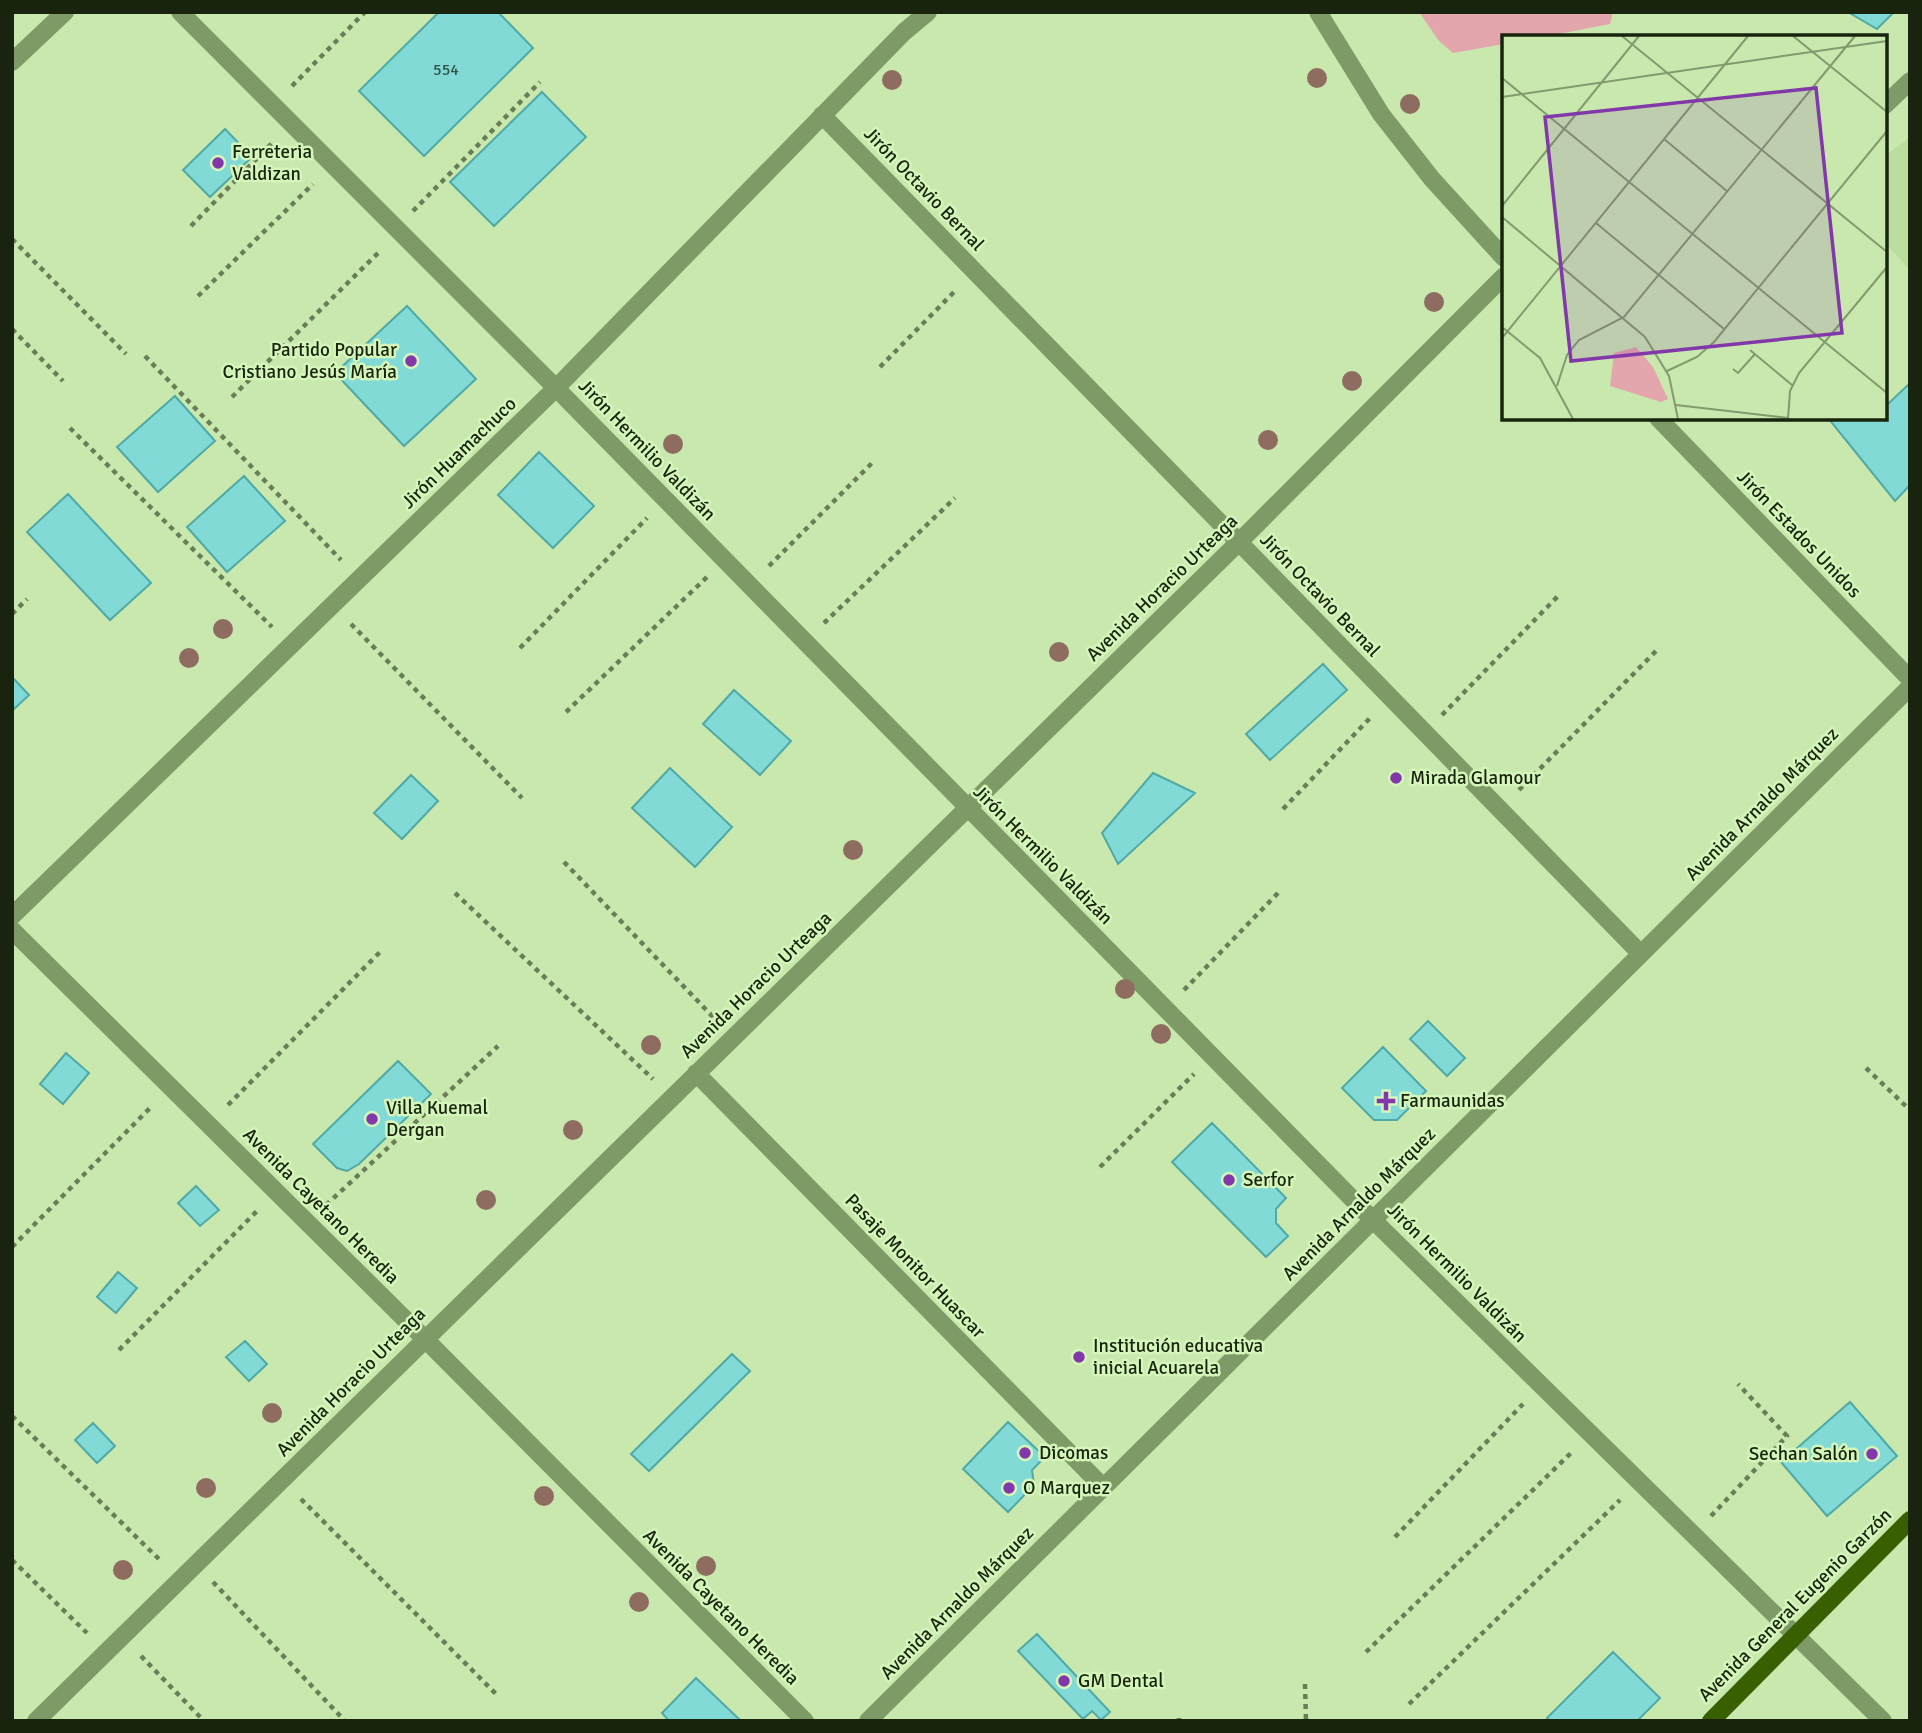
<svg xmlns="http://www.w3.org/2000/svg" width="1922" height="1733" font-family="Signika,sans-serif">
<rect width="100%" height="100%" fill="#c8e8ae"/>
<path fill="#bbde9e" d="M 1910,137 L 1910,270 L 1885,243 L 1885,156 Z"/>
<path fill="#e2a6ac" d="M 1419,12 L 1613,12 L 1610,24 L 1543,37 L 1504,37 L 1504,44 L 1453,53 L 1439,41 Z"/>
<path fill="#82dad6" stroke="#50a9a5" stroke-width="2" d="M 439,12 L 498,12 L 533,48 L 424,156 L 359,91 Z
M 1848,12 L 1894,12 L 1877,29 Z
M 542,92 L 586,137 L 494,226 L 450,182 Z
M 225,129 L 252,157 L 210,197 L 183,170 Z
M 407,306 L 476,379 L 404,446 L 335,373 Z
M 1910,383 L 1910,485 L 1895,501 L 1828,418 L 1885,418 L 1885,402 L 1888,404 Z
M 175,396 L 215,441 L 158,492 L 117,447 Z
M 539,452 L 594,506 L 553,548 L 498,495 Z
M 244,476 L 285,521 L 227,572 L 187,527 Z
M 68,494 L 151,583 L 110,620 L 27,532 Z
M 1323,664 L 1347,690 L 1270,760 L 1246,734 Z
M 12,677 L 29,695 L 12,711 Z
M 734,690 L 791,741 L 760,775 L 703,724 Z
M 670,768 L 732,827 L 695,867 L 632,808 Z
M 1153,773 L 1195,793 L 1118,864 L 1102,833 Z
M 411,775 L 438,801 L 402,839 L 374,813 Z
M 1428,1021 L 1465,1058 L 1447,1076 L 1410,1039 Z
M 1383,1047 L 1426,1091 L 1397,1120 L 1374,1120 L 1342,1088 Z
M 66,1053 L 89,1073 L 63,1104 L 40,1084 Z
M 398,1061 L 431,1094 L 359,1164 L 347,1171 L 337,1168 L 313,1144 Z
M 1212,1123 L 1286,1198 L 1276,1209 L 1276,1223 L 1288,1236 L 1266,1257 L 1172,1162 Z
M 196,1186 L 219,1210 L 200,1226 L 178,1203 Z
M 118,1272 L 137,1288 L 116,1313 L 97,1297 Z
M 245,1341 L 267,1364 L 249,1381 L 226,1357 Z
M 732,1354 L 750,1371 L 649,1471 L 631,1454 Z
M 1850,1402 L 1897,1456 L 1827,1516 L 1781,1462 Z
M 1008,1422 L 1045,1457 L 1032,1470 L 1034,1485 L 1008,1512 L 963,1469 Z
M 93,1423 L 115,1446 L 97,1463 L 75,1440 Z
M 1037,1634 L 1110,1712 L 1101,1720 L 1092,1711 L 1083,1719 L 1018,1651 Z
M 1613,1652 L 1660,1698 L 1637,1721 L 1550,1721 L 1547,1718 Z
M 696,1678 L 741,1721 L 669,1721 L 662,1713 Z"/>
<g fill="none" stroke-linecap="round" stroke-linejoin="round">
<path stroke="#697e57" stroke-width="4.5" stroke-dasharray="5 5" stroke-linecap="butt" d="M 292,86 L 365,12
M 413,211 L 540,82
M 191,226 L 273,142
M 12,239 L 126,354
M 198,296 L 313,184
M 12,329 L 63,381
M 145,356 L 341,560
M 880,367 L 955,291
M 232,397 L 381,250
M 70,428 L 272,627
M 769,566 L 875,460
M 12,614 L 27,599
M 824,623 L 955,498
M 351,624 L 522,798
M 520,648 L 647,518
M 566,712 L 707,577
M 1442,715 L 1559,595
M 1519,790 L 1656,651
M 1283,809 L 1372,716
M 564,862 L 716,1020
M 455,893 L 653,1079
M 1184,990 L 1278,893
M 1866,1068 L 1910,1110
M 228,1105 L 380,952
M 1100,1167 L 1194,1074
M 326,1205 L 498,1046
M 12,1247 L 152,1106
M 119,1350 L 259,1209
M 12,1416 L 162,1562
M 301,1499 L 498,1696
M 1711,1516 L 1787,1436 L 1738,1384
M 1395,1537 L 1523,1404
M 12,1560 L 87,1633
M 213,1582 L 345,1721
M 1366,1652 L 1571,1453
M 141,1656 L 204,1721
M 1305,1684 L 1306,1721
M 1409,1704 L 1620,1500
M 1179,1718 L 1179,1721"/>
<path stroke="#7e9b67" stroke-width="18" d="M 180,12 L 556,388 L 1373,1220 L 1883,1721
M 1318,12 L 1381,114 L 1432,179 L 1504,258
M 12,62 L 65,12
M 1885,105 L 1910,81
M 822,115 L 1641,954
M 1658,418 L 1910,679
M 12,916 L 556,388 L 904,32 L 928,12
M 12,930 L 424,1338 L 805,1721
M 696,1073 L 1104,1488
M 36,1721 L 1239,542 L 1504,276
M 868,1721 L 1910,687"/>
<path stroke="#385f00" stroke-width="18" d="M 1711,1721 L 1910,1520"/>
</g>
<g fill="#8e6c60">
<circle cx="1317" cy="78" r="10"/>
<circle cx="892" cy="80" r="10"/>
<circle cx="1410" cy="104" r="10"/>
<circle cx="1434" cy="302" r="10"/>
<circle cx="1352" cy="381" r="10"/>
<circle cx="1268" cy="440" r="10"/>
<circle cx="673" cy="444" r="10"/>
<circle cx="223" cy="629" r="10"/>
<circle cx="1059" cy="652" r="10"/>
<circle cx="189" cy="658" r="10"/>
<circle cx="853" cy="850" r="10"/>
<circle cx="1125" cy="989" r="10"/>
<circle cx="1161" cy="1034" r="10"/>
<circle cx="651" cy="1045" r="10"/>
<circle cx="573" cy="1130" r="10"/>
<circle cx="486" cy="1200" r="10"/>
<circle cx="272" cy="1413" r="10"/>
<circle cx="206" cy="1488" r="10"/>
<circle cx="544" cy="1496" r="10"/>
<circle cx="706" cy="1566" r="10"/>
<circle cx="123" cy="1570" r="10"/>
<circle cx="639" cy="1602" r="10"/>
</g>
<g fill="#8338aa" stroke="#d5f6ba" stroke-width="2.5">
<circle cx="218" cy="163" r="7"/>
<circle cx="411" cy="361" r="7"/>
<circle cx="1396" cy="778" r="7"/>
<path d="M1382.5 1090.5h7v7h7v7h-7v7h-7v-7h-7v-7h7z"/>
<circle cx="372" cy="1119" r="7"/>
<circle cx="1229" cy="1180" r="7"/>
<circle cx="1079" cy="1357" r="7"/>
<circle cx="1025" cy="1453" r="7"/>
<circle cx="1872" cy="1454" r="7"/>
<circle cx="1009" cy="1488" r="7"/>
<circle cx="1064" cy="1681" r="7"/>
</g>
<g text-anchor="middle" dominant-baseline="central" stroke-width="5" stroke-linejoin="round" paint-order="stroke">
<g font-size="16" fill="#325240">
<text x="446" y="70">554</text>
</g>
<g font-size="19" fill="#18240e" stroke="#d5f6ba" text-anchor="start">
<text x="232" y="152">Ferreteria<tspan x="232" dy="22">Valdizan</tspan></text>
<text x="397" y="350" text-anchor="end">Partido Popular<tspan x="397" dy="22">Cristiano Jesús María</tspan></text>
<text x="1410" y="778">Mirada Glamour</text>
<text x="1400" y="1101">Farmaunidas</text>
<text x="386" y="1108">Villa Kuemal<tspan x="386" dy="22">Dergan</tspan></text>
<text x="1243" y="1180">Serfor</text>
<text x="1093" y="1346">Institución educativa<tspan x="1093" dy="22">inicial Acuarela</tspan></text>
<text x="1039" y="1453">Dicomas</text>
<text x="1858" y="1454" text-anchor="end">Sechan Salón</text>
<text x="1023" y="1488">O Marquez</text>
<text x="1078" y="1681">GM Dental</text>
</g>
<g font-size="19" fill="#18240e" stroke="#d5f6ba">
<text transform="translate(924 189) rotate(46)">Jirón Octavio Bernal</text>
<text transform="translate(647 450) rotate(46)">Jirón Hermilio Valdizán</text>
<text transform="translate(459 453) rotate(-44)">Jirón Huamachuco</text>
<text transform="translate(1799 534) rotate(46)">Jirón Estados Unidos</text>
<text transform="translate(1162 588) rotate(-44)">Avenida Horacio Urteaga</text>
<text transform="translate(1320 595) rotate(46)">Jirón Octavio Bernal</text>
<text transform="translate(1762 804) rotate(-45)">Avenida Arnaldo Márquez</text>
<text transform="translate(1043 855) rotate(45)">Jirón Hermilio Valdizán</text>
<text transform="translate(756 985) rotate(-44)">Avenida Horacio Urteaga</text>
<text transform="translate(1359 1204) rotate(-45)">Avenida Arnaldo Márquez</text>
<text transform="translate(321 1206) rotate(45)">Avenida Cayetano Heredia</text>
<text transform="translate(915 1266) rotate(46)">Pasaje Monitor Huascar</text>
<text transform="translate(1457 1273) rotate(45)">Jirón Hermilio Valdizán</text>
<text transform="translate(351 1382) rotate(-45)">Avenida Horacio Urteaga</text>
<text transform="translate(957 1603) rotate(-45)">Avenida Arnaldo Márquez</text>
<text transform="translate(1795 1605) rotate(-45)">Avenida General Eugenio Garzón</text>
<text transform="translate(721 1607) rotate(45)">Avenida Cayetano Heredia</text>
</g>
</g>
<g transform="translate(1502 35)">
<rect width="385" height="385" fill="#c8e8ae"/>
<path d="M 134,312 L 151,332 L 166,364 L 159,367 L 108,351 L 112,318 Z" fill="#e2a6ac"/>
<path fill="none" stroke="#829a6e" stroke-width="2" d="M 120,1 L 385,217M 291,1 L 385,77M 0,43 L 385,358M 0,62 L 385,6M 162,104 L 226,157M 0,171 L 137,1M 0,182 L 143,302 L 167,341 L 176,384M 94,188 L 222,294M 0,292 L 38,323 L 71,384M 0,303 L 246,1M 248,315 L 290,350M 231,334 L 236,338 L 253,319M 165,336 L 195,322 L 212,307 L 385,96M 55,351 L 65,320 L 77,305 L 122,282 L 353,1M 174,370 L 286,383M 286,384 L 288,356 L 297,338 L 385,232"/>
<path fill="#8338aa" fill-opacity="0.15" stroke="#8338aa" stroke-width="3.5" d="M 314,53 L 340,298 L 69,326 L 43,82 Z"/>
<rect width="385" height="385" fill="none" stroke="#18240e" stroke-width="3.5"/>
</g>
<rect width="1922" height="1733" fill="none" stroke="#18240e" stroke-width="28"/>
</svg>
